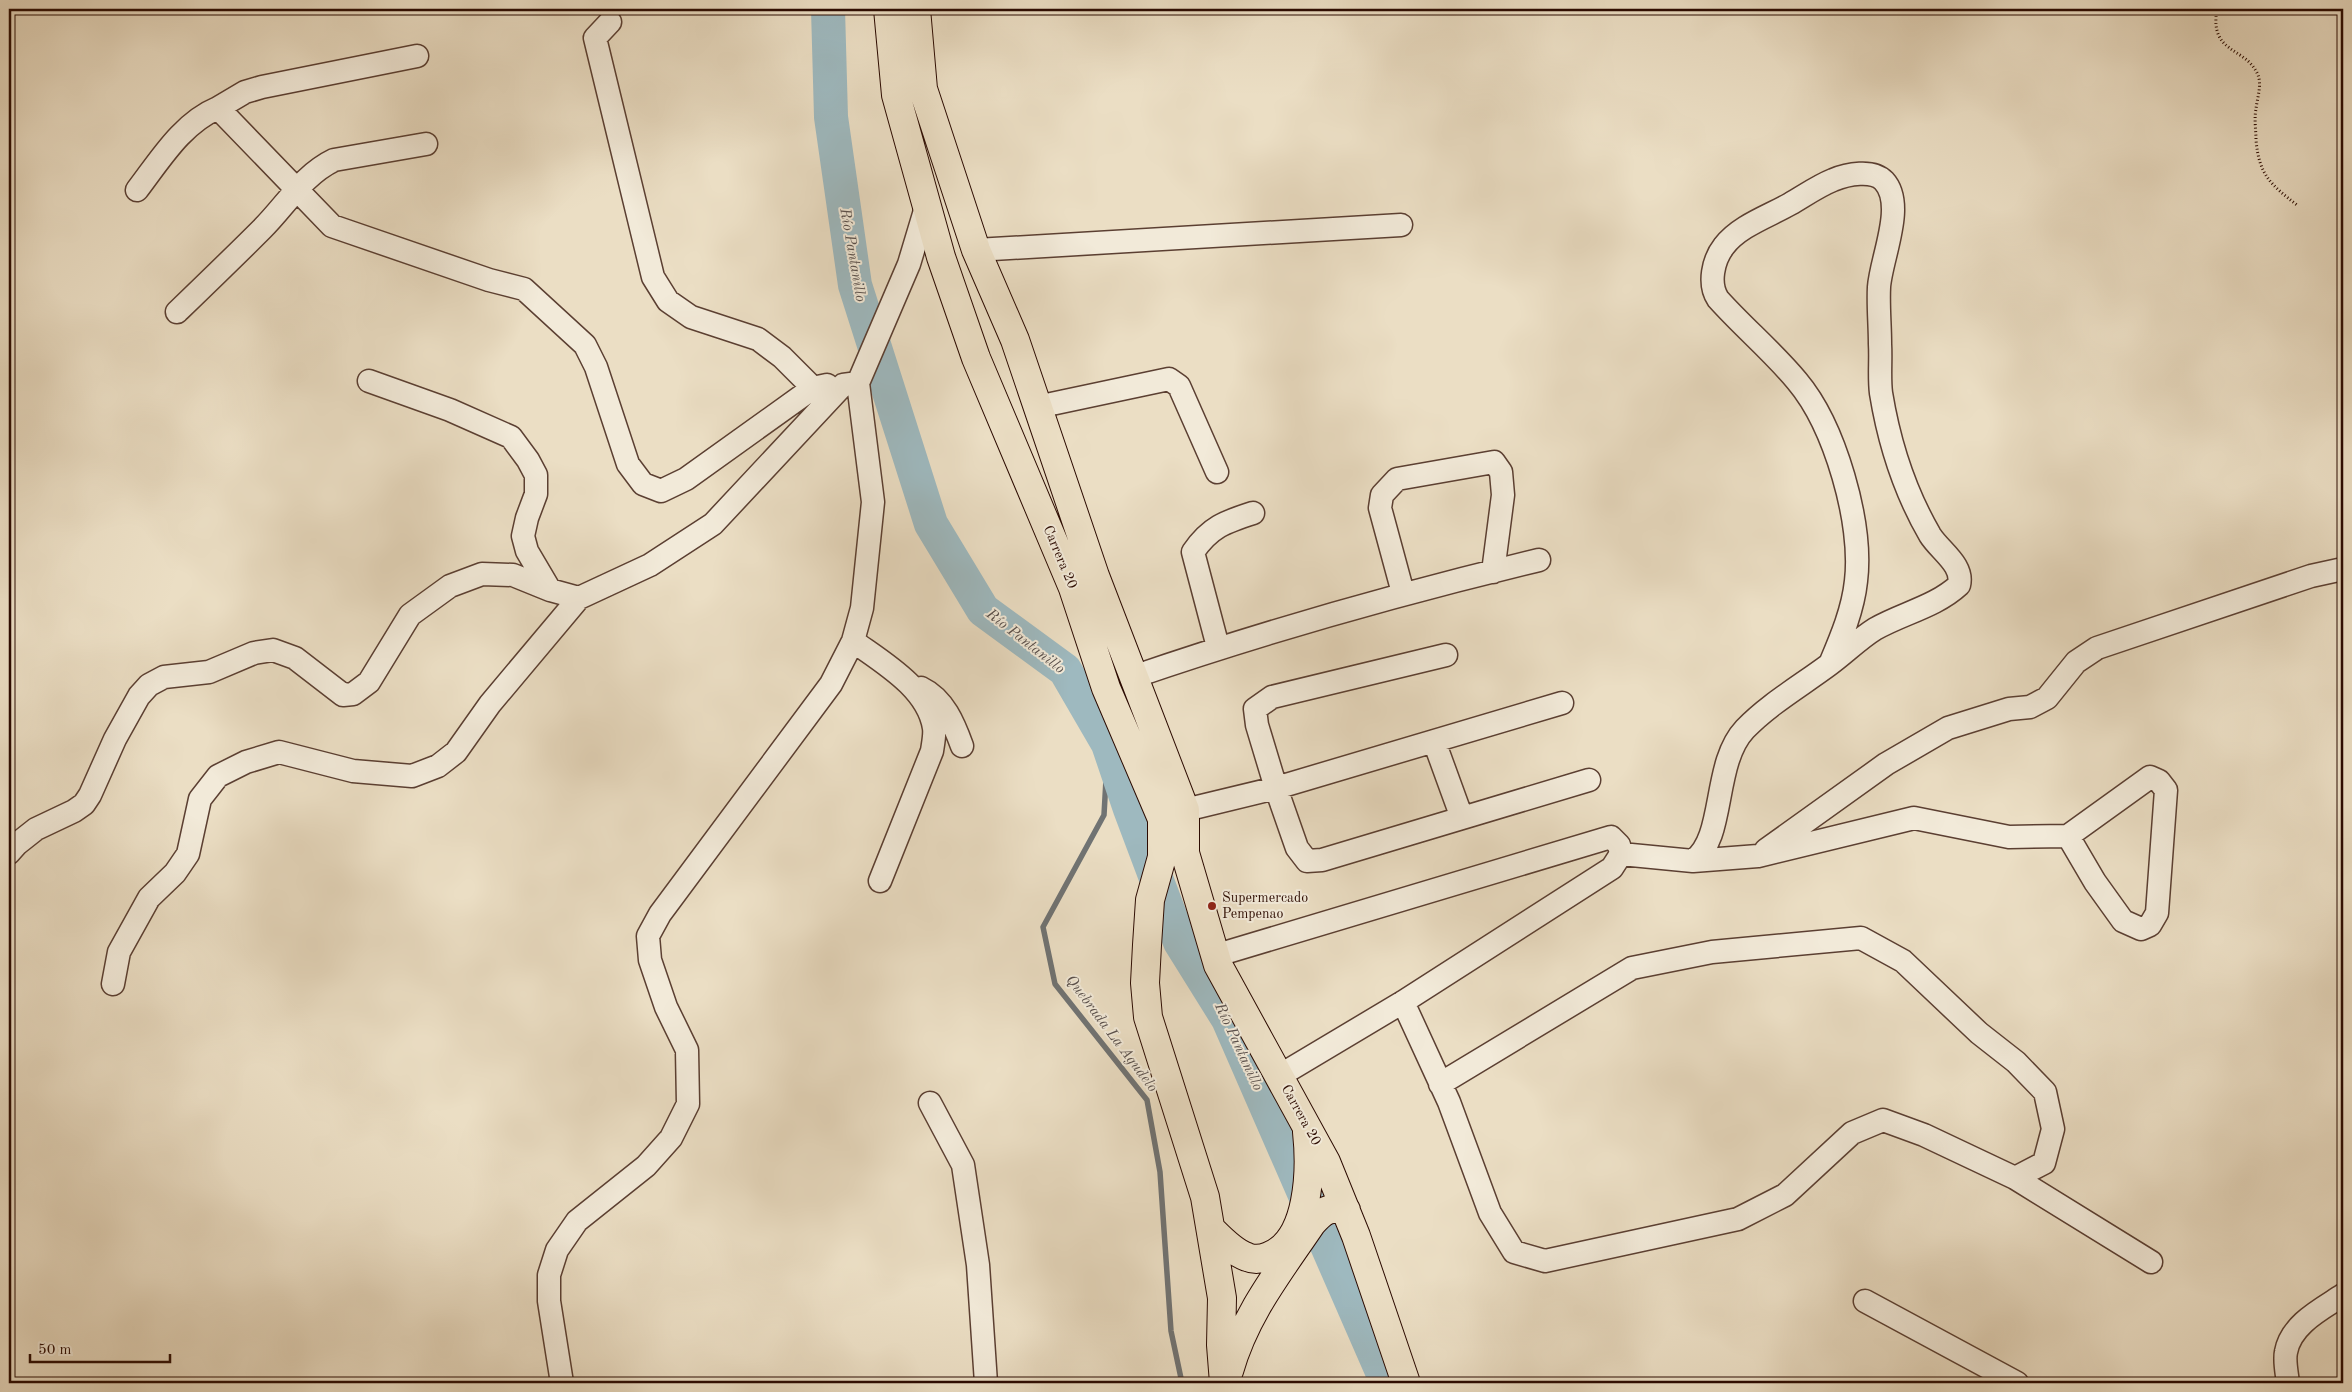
<svg xmlns="http://www.w3.org/2000/svg" width="2352" height="1392" font-family="'Old Standard TT',serif">
<rect width="100%" height="100%" fill="#ebdec4"/>
<filter id="stains"><feTurbulence type="fractalNoise" baseFrequency=".004" numOctaves="4"/><feColorMatrix values="0 0 0 0 .2 0 0 0 0 .09 0 0 0 0 .02 0 0 0 .5 -.17"/></filter>
<radialGradient id="worn" r=".72"><stop offset=".6" stop-color="#630" stop-opacity="0"/><stop offset="1" stop-color="#630" stop-opacity=".3"/></radialGradient>
<g fill="none" stroke-linecap="round" stroke-linejoin="round">
<path stroke="#707373" stroke-width="5.5" d="M 1108,744 L 1104,815 L 1043,927 L 1055,984 L 1147,1100 L 1160,1172 L 1171,1331 L 1182,1383"/>
<path stroke="#9eb9bf" stroke-width="34" d="M 828,9 L 831,117 L 855,285 L 931,524 L 983,610 L 1065,670 L 1108,744 L 1130,809 L 1180,942 L 1228,1019 L 1387,1383"/>
<g stroke="#5b3f32" stroke-width="25">
<path id="minor" d="M 610,22 L 595,38 L 653,277 L 668,301 L 691,317 L 758,339 L 782,357 L 813,388 L 827,385
M 218,108 L 245,92 L 262,87 L 417,56
M 137,190 C 160,160 182,123 218,108 L 332,226 L 489,280 L 524,289 L 585,345 L 596,367 L 628,464 L 643,484 L 661,491 L 686,479 L 813,388
M 976,250 L 1401,225
M 177,312 C 206,284 234,257 262,229 C 286,205 303,175 334,160 L 426,144
M 369,381 L 450,410 L 511,437 L 528,460 L 536,475 L 536,494 L 527,518 L 523,536 L 527,551 L 550,590
M 1037,407 L 1169,379 L 1179,386 L 1217,472
M 1403,593 L 1380,508 L 1382,495 L 1397,479 L 1494,462 L 1501,472 L 1503,495 L 1493,572
M 853,641 C 882,662 928,688 934,728 C 935,735 933,744 932,751 L 880,881
M 1218,647 L 1193,552 C 1210,527 1225,522 1253,513
M 1446,655 L 1272,697 L 1255,709 L 1257,725 L 1276,788 L 1297,848 L 1307,861 L 1322,860 L 1589,780
M 1133,677 C 1267,631 1402,593 1539,560
M 921,688 C 944,699 954,724 962,746
M 1434,741 L 1462,818
M 1185,810 L 1276,788 L 1562,703
M 1766,850 L 1886,764 L 1948,728 L 2009,709 L 2030,707 L 2047,698 L 2076,662 L 2097,648 L 2311,576 L 2343,569
M 9,853 L 17,844 L 36,829 L 74,811 L 84,804 L 90,795 L 115,739 L 139,696 L 149,685 L 164,677 L 209,672 L 254,653 L 273,650 L 295,658 L 343,695 L 353,694 L 369,682 L 410,615 L 450,586 L 482,574 L 513,575 L 550,590 L 579,598 L 650,565 L 713,524 L 843,385 L 858,383
M 1621,854 L 1693,861 L 1758,856 L 1914,818 L 2009,837 L 2068,836 L 2150,777 L 2159,781 L 2166,790 L 2157,913 L 2150,925 L 2141,929 L 2123,921 L 2095,882 L 2068,836
M 1693,861 C 1726,838 1712,764 1745,729 C 1769,704 1802,685 1830,664 C 1845,653 1859,639 1875,629 C 1903,613 1935,607 1959,585 C 1964,565 1940,551 1930,535 C 1905,492 1889,442 1881,393 C 1879,377 1881,360 1880,344 C 1880,325 1878,306 1879,287 C 1881,258 1906,205 1884,181 C 1873,169 1847,174 1833,180 C 1818,186 1804,196 1790,204 C 1769,216 1739,226 1724,246 C 1713,260 1708,284 1718,299 C 1743,327 1773,352 1797,381 C 1835,426 1863,523 1856,581 C 1853,610 1841,638 1830,664
M 1214,956 L 1611,837 L 1619,845 L 1621,854 L 1612,868 L 1403,1002 L 1279,1076
M 113,984 L 119,952 L 149,898 L 175,873 L 188,854 L 200,799 L 218,776 L 246,762 L 279,752 L 353,771 L 412,776 L 438,766 L 456,752 L 490,704 L 579,598
M 1403,1002 L 1449,1102 L 1490,1213 L 1514,1252 L 1545,1261 L 1738,1219 L 1785,1195 L 1852,1133 L 1883,1120 L 1924,1135 L 2015,1178 L 2151,1262
M 1440,1084 L 1632,968 L 1712,952 L 1861,938 L 1903,961 L 1979,1033 L 2016,1062 L 2045,1092 L 2053,1129 L 2044,1163 L 2015,1178
M 930,1103 L 963,1165 L 978,1265 L 986,1383
M 1865,1301 L 2017,1383
M 562,1383 L 549,1301 L 549,1275 L 557,1250 L 577,1221 L 646,1166 L 671,1138 L 688,1104 L 687,1050 L 666,1007 L 650,960 L 648,936 L 660,914 L 831,684 L 853,641 L 862,608 L 873,502 L 858,383 L 909,264 L 927,204
M 2288,1383 C 2287,1374 2284,1361 2286,1352 C 2291,1324 2322,1309 2343,1295"/>
</g>
<g stroke="#2b0a01" stroke-width="30">
<path id="major" d="M 888,9 L 896,95 L 941,257 L 976,358 L 1073,588 L 1106,688 L 1162,819 L 1185,853
M 916,9 L 923,89 L 976,250 L 1015,340 L 1095,576 L 1185,810 L 1185,853 L 1218,965 L 1326,1162 L 1356,1236 L 1406,1383
M 1162,819 L 1162,857 L 1150,900 L 1147,945 L 1145,983 L 1148,1017 L 1205,1197 L 1222,1298 L 1221,1345 L 1224,1383
M 1211,1229 C 1221,1239 1233,1252 1247,1257 C 1254,1260 1262,1259 1269,1256 C 1310,1240 1311,1169 1307,1132
M 1229,1371 C 1245,1314 1279,1272 1312,1223 C 1323,1211 1329,1206 1346,1210"/>
</g>
<path stroke="#2b0a01" stroke-width="3" stroke-dasharray="1 2.5" stroke-linecap="butt" d="M 2217,9 C 2209,55 2246,46 2258,75 C 2262,85 2257,99 2256,109 C 2254,119 2256,130 2256,140 C 2259,175 2271,185 2297,205"/>
<use href="#minor" stroke="#f2ead9" stroke-width="22"/>
<use href="#major" stroke="#ebdec4" stroke-width="28"/>
</g>
<circle fill="#8f2418" stroke="#f2ead9" stroke-width="2" cx="1212" cy="906" r="5"/>
<g text-anchor="middle" dominant-baseline="central" stroke-width="4" stroke-linejoin="round" paint-order="stroke">
<g font-size="14" fill="#2b0a01" stroke="#f2ead9">
<text transform="translate(1060 557) rotate(67)">Carrera 20</text>
<text transform="translate(1301 1115) rotate(61)">Carrera 20</text>
</g>
<g font-size="14" fill="#2b0a01" stroke="#f2ead9" text-anchor="start">
<text x="1222" y="898">Supermercado<tspan x="1222" dy="16">Pempenao</tspan></text>
</g>
<g font-size="15" font-style="italic" fill="#59504d" stroke="#f2ead9">
<text transform="translate(852 255) rotate(80)">Río Pantanillo</text>
<text transform="translate(1025 642) rotate(38)">Río Pantanillo</text>
<text transform="translate(1111 1034) rotate(53)">Quebrada La Agudelo</text>
<text transform="translate(1238 1047) rotate(65)">Río Pantanillo</text>
</g>
</g>
<rect width="2352" height="1392" fill="none" stroke="#ebdec4" stroke-width="30"/>
<rect x="10" y="10" width="2332" height="1372" fill="none" stroke="#2b0a01" stroke-width="2.5"/>
<rect x="15" y="15" width="2322" height="1362" fill="none" stroke="#2b0a01"/>
<path d="M30 1354v8h140v-8" fill="none" stroke="#2b0a01" stroke-width="2.5"/>
<text x="38" y="1354" font-size="15" fill="#2b0a01" stroke="#f2ead9" stroke-width="4" paint-order="stroke">50 m</text>
<rect width="100%" height="100%" filter="url(#stains)"/>
<rect width="100%" height="100%" fill="url(#worn)"/>
</svg>
